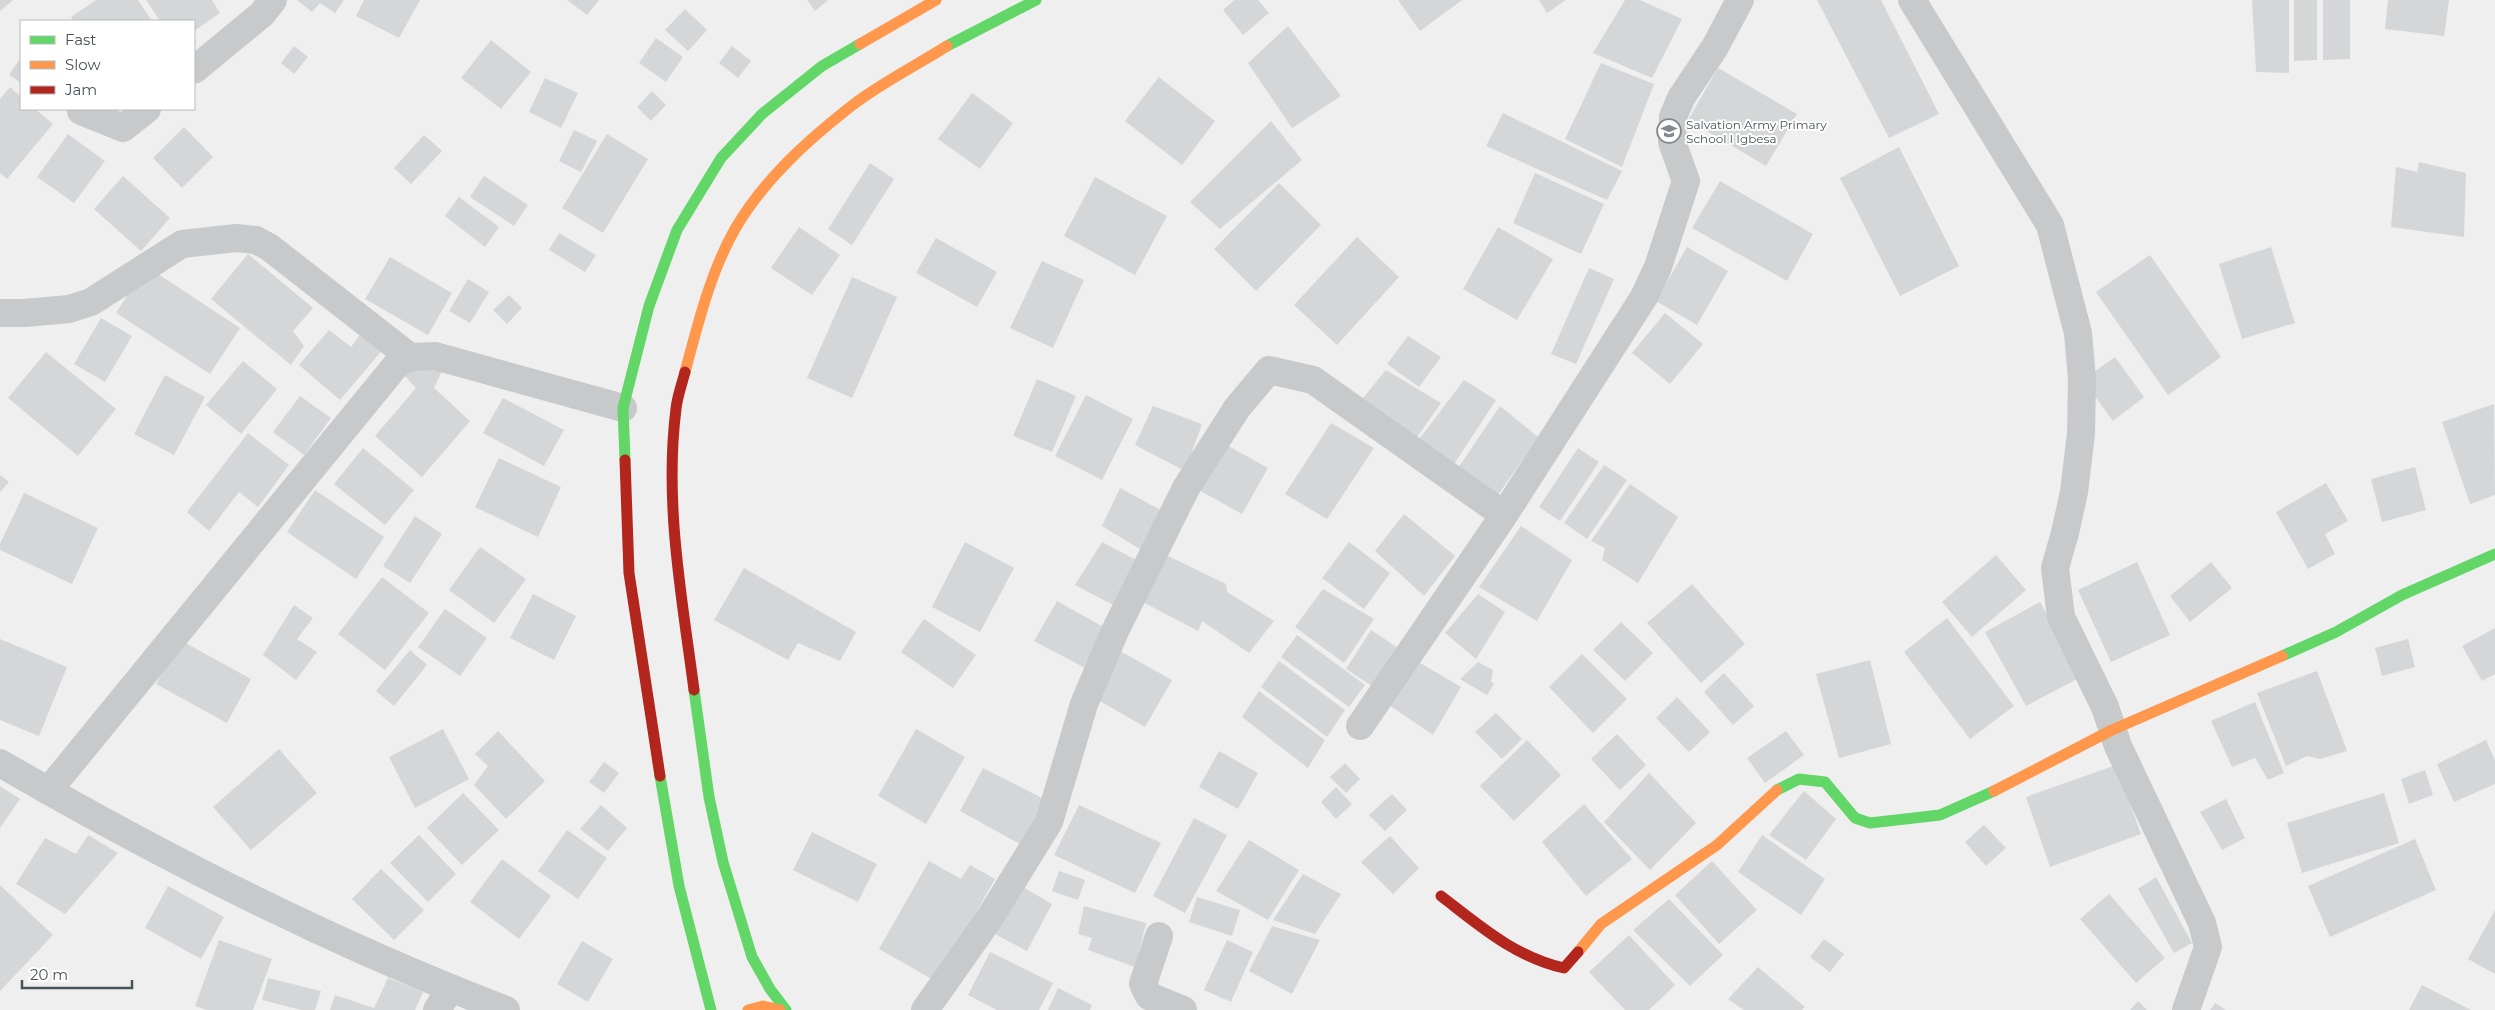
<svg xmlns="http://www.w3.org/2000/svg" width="2495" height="1010" font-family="Montserrat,sans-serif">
<rect width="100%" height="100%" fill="#efefef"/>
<path fill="#d5d6d8" d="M 0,0 L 13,0 L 0,11 Z
M 96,0 L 138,0 L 152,21 L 74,21 L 71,17 Z
M 146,0 L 212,0 L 220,13 L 194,31 L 194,21 L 160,21 Z
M 297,0 L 344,0 L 335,13 L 320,3 L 312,12 Z
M 364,0 L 420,0 L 399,38 L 356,16 Z
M 567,0 L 599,0 L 587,15 Z
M 807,0 L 828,0 L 815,11 Z
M 1234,0 L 1258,0 L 1269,13 L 1243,35 L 1223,10 Z
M 1398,0 L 1462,0 L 1420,31 Z
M 1539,0 L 1566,0 L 1547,13 Z
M 1625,0 L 1640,0 L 1682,19 L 1652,78 L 1593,53 Z
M 1817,0 L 1881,0 L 1939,114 L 1889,138 Z
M 2252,0 L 2289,0 L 2289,73 L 2256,72 Z
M 2294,0 L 2317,0 L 2317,60 L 2294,61 Z
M 2323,0 L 2350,0 L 2350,59 L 2323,60 Z
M 2388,0 L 2449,0 L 2444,36 L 2385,29 Z
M 685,9 L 707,30 L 688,51 L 665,30 Z
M 1288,26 L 1341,96 L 1292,128 L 1248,63 Z
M 656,38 L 683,57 L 666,82 L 639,63 Z
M 491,40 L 531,72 L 501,109 L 461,78 Z
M 294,46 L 308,57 L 294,74 L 281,63 Z
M 732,46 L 751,61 L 738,78 L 719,63 Z
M 21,57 L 21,83 L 9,75 Z
M 1601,63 L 1654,84 L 1622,167 L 1565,139 Z
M 1718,68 L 1797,114 L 1766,166 L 1688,120 Z
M 1159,77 L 1215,121 L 1182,165 L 1125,121 Z
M 545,78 L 578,93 L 561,128 L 529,112 Z
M 10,87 L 21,97 L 21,109 L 35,109 L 53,124 L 7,179 L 0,173 L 0,99 Z
M 652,91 L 666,105 L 651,121 L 637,107 Z
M 972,93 L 1013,123 L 980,169 L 938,139 Z
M 1503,113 L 1622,171 L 1607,200 L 1486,146 Z
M 1271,121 L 1302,160 L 1220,229 L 1190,202 Z
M 184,127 L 213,157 L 182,188 L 153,158 Z
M 574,130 L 597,141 L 581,172 L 559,161 Z
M 68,134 L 105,161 L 74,203 L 37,177 Z
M 607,134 L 648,159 L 603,233 L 562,208 Z
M 424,135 L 442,151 L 411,184 L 394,168 Z
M 1899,147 L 1959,266 L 1900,296 L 1840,178 Z
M 2419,162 L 2466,173 L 2464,237 L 2391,227 L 2396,167 L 2417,172 Z
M 870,163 L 894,179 L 852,245 L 828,229 Z
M 1535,173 L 1604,204 L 1581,254 L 1513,223 Z
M 123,176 L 170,218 L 141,251 L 94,209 Z
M 484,176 L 528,205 L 514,226 L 470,197 Z
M 1095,177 L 1167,216 L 1135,275 L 1064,236 Z
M 1720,181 L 1813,234 L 1787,281 L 1692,228 Z
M 1279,183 L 1321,225 L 1256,291 L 1214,249 Z
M 459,197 L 499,227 L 485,247 L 445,216 Z
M 799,227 L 840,255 L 812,295 L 771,268 Z
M 1498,227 L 1553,259 L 1517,320 L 1463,289 Z
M 559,233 L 596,255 L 585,272 L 549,250 Z
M 1357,237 L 1399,277 L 1337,345 L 1294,305 Z
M 936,238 L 997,272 L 977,307 L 916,273 Z
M 1687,247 L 1728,271 L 1697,325 L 1656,301 Z
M 2271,247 L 2295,323 L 2242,339 L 2219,264 Z
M 248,254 L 313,308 L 293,331 L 304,346 L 291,365 L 211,299 Z
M 2150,255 L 2221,357 L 2168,395 L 2096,292 Z
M 390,257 L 452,293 L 428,335 L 365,299 Z
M 1042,261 L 1084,280 L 1053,348 L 1010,328 Z
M 146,266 L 240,328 L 210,374 L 116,313 Z
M 1589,268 L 1614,279 L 1576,364 L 1551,354 Z
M 852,277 L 897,297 L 852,398 L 807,378 Z
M 468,279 L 489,292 L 470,323 L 449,311 Z
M 509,295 L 522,308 L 507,324 L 493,310 Z
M 1665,313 L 1703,344 L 1670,384 L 1632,353 Z
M 101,318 L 132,336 L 105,382 L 74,364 Z
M 329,330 L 351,347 L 362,332 L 385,347 L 340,400 L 299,365 Z
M 1408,336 L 1441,357 L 1419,387 L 1387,364 Z
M 46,352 L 116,409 L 78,456 L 8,398 Z
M 2115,357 L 2144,397 L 2113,421 L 2083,380 Z
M 425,358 L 442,371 L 434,388 L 470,421 L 422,477 L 375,436 L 416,388 L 403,374 Z
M 243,361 L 277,389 L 241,434 L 206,405 Z
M 1386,370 L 1441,403 L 1415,440 L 1363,398 Z
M 165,375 L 205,397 L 174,455 L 134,434 Z
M 1037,379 L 1076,396 L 1052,452 L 1013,436 Z
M 1464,380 L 1496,400 L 1453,466 L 1417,442 Z
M 1086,395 L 1133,419 L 1102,480 L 1055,456 Z
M 300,396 L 331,418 L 304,455 L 273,432 Z
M 503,398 L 564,430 L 544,466 L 483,433 Z
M 2494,404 L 2495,495 L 2470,504 L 2442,422 Z
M 1153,406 L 1202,424 L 1185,471 L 1135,445 Z
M 1500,406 L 1538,437 L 1498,495 L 1458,468 Z
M 1331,423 L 1374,448 L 1327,519 L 1285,494 Z
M 248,433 L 289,465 L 258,507 L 239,492 L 209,531 L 187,512 Z
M 1223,443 L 1268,468 L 1242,514 L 1197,489 Z
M 363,448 L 414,490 L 385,525 L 334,484 Z
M 1578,448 L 1599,462 L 1560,521 L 1539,507 Z
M 499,458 L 561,487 L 538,537 L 475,507 Z
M 1604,465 L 1627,480 L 1587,539 L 1564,523 Z
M 2415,467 L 2426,510 L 2382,522 L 2371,479 Z
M 0,475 L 9,482 L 0,492 Z
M 2326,483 L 2348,521 L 2325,534 L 2335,554 L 2308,569 L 2276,512 Z
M 1630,484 L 1678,517 L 1638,583 L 1602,560 L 1605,548 L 1591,541 Z
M 1120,488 L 1166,513 L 1143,551 L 1102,526 Z
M 315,490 L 384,537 L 356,579 L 287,532 Z
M 24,493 L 98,528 L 72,584 L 0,550 L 0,544 Z
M 1404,514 L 1455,556 L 1424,596 L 1375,551 Z
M 415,516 L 442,534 L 410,583 L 383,566 Z
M 1521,526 L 1572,560 L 1537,621 L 1479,587 Z
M 965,542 L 1014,568 L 980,632 L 932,607 Z
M 1102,542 L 1140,562 L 1117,607 L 1075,585 Z
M 1349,542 L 1390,573 L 1364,609 L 1322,578 Z
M 480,547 L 526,579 L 494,623 L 449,590 Z
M 1166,555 L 1226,584 L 1227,592 L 1274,621 L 1249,653 L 1202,621 L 1198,631 L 1139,600 Z
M 1996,555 L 2026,590 L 1972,637 L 1942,602 Z
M 2137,562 L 2170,635 L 2111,662 L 2078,590 Z
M 2211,562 L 2232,588 L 2190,622 L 2170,596 Z
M 744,568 L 856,632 L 840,661 L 798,643 L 788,660 L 714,620 Z
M 382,577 L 429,613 L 385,670 L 338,634 Z
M 1692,584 L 1745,644 L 1701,683 L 1647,623 Z
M 1323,589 L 1374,619 L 1344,663 L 1295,627 Z
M 533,594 L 576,616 L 554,660 L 510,638 Z
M 1478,594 L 1505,612 L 1476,659 L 1445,633 Z
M 1057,601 L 1107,629 L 1087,669 L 1034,641 Z
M 2040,602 L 2081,677 L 2026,706 L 1985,632 Z
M 294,605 L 313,618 L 297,639 L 317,652 L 296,680 L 263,655 Z
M 445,609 L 487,638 L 460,676 L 418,647 Z
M 1947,618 L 2014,706 L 1970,739 L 1904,652 Z
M 924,619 L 976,655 L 953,688 L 901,652 Z
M 1621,622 L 1653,653 L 1625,681 L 1593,650 Z
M 2495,628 L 2495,674 L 2482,681 L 2462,646 Z
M 1371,630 L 1398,648 L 1372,686 L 1346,669 Z
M 1297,635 L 1365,685 L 1349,707 L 1281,657 Z
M 0,639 L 67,667 L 39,736 L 0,720 Z
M 2408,639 L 2415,667 L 2382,676 L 2375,648 Z
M 180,640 L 251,679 L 227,723 L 156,684 Z
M 410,650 L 427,665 L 394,706 L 376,691 Z
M 1120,651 L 1172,680 L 1145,727 L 1093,697 Z
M 1582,654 L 1627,699 L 1593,733 L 1549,687 Z
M 1415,660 L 1461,687 L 1433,735 L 1389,705 Z
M 1870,660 L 1891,744 L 1839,758 L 1816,674 Z
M 1279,661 L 1345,710 L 1327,737 L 1261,687 Z
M 1478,662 L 1493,670 L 1491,681 L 1494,684 L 1487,695 L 1460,679 Z
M 2317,671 L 2347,751 L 2320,759 L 2307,756 L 2286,766 L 2257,693 Z
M 1724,673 L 1754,706 L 1733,725 L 1704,692 Z
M 1259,691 L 1325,740 L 1308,768 L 1242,717 Z
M 1677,697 L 1710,732 L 1689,752 L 1656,718 Z
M 2255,702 L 2284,773 L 2268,780 L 2255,758 L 2232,767 L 2211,721 Z
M 1496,713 L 1522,739 L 1502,759 L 1475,732 Z
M 443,729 L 469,779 L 415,808 L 389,757 Z
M 916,729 L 965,757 L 926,824 L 878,796 Z
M 498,731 L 545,781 L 506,819 L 474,785 L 488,766 L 475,754 Z
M 1786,731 L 1804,755 L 1765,783 L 1747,758 Z
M 1617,734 L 1646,765 L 1620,790 L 1591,759 Z
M 1527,740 L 1561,775 L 1514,821 L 1480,786 Z
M 2486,740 L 2495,760 L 2495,784 L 2454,802 L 2437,764 Z
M 279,749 L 317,793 L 251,850 L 213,807 Z
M 1219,751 L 1258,773 L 1238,809 L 1199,787 Z
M 604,762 L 619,773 L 604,793 L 589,782 Z
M 1345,763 L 1360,779 L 1346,793 L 1330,777 Z
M 2116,765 L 2141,834 L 2050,867 L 2026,797 Z
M 983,768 L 1046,800 L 1020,844 L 960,811 Z
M 2425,770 L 2433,795 L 2409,804 L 2401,779 Z
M 1649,773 L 1696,823 L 1650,870 L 1604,822 Z
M 0,786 L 20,799 L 0,828 Z
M 1336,787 L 1352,804 L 1336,819 L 1321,802 Z
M 1804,791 L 1836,819 L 1806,860 L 1769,835 Z
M 463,793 L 499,830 L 462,865 L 427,828 Z
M 2384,793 L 2399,843 L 2302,873 L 2287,823 Z
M 1392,794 L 1407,810 L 1385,831 L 1369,815 Z
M 2226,799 L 2245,838 L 2222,850 L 2200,812 Z
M 1584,804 L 1632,859 L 1586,896 L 1542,842 Z
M 601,805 L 627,828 L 608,851 L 580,829 Z
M 1079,805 L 1161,843 L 1135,893 L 1054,855 Z
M 1194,818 L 1227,835 L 1185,913 L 1153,896 Z
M 1984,825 L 2006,848 L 1986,866 L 1965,842 Z
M 567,830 L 607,858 L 578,899 L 538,871 Z
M 812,832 L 877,864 L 858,902 L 793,870 Z
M 88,835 L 118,853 L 65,914 L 16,884 L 45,838 L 76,854 Z
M 419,835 L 456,874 L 428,902 L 390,863 Z
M 1762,835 L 1825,879 L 1801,915 L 1738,872 Z
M 1390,836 L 1419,868 L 1393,894 L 1361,862 Z
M 2415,839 L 2436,890 L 2330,937 L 2308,886 Z
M 1249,840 L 1299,870 L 1268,920 L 1216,891 Z
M 502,859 L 551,896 L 519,939 L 470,902 Z
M 929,861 L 961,879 L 970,865 L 995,879 L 937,982 L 879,949 Z
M 1712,861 L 1757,910 L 1719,944 L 1675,895 Z
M 381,869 L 424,910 L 394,940 L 352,899 Z
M 1059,871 L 1085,880 L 1078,900 L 1052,891 Z
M 1303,874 L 1341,894 L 1315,934 L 1273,920 Z
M 2156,877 L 2192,943 L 2174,953 L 2138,889 Z
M 1018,884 L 1052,904 L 1027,951 L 989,931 Z
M 0,885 L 53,935 L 0,991 Z
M 168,886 L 224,917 L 201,959 L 145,928 Z
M 2109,894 L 2165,958 L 2136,983 L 2080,919 Z
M 1197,897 L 1240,910 L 1232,936 L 1189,922 Z
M 1669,899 L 1723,955 L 1690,986 L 1633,930 Z
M 1084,906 L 1146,923 L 1135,967 L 1088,950 L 1092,938 L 1078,934 Z
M 2495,910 L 2495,974 L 2468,959 Z
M 1272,926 L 1320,940 L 1292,994 L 1249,971 Z
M 1629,935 L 1675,985 L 1649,1010 L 1625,1010 L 1589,972 Z
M 1824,939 L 1844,954 L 1830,972 L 1810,957 Z
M 219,940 L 272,959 L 253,1010 L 207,1010 L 195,1006 Z
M 1227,940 L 1253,952 L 1231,1002 L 1204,990 Z
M 582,941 L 613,959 L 588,1002 L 557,984 Z
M 990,952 L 1053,983 L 1039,1010 L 997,1010 L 968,995 Z
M 1758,967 L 1805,1007 L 1802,1010 L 1744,1010 L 1728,999 Z
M 268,978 L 321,991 L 315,1010 L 301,1010 L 262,1000 Z
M 388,978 L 423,992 L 415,1010 L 330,1010 L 335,995 L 374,1008 Z
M 2422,985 L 2471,1010 L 2409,1010 Z
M 1058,988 L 1092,1005 L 1090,1010 L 1048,1010 Z
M 2138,1001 L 2147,1010 L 2130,1010 Z
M 2215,1003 L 2226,1010 L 2210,1010 Z"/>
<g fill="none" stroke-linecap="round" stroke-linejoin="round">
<path stroke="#c7c9ca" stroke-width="28" d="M 1912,0 L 2050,225 L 2078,333 L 2082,379 L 2081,433 L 2074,492 L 2065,533 L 2055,568 L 2061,617 L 2105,707 L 2118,746 L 2202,923 L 2208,947 L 2186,1010
M 194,70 L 262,14 L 273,0
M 81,111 L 123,128 L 147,109
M 0,313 L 24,313 L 69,309 L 91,302 L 182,244 L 237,238 L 256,240 L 269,247 L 410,357
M 1360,726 L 1504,515 L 1644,297 L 1658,267 L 1686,181 L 1672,142 L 1673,117 L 1681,98 L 1715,47 L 1740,0
M 0,763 C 162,857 331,943 506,1010
M 48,791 L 397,364 L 410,357 L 435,356 L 623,408
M 1159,936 L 1143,984 L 1149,996 L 1183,1010
M 437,1010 L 450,989
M 925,1010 L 989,919 L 1049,822 L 1084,704 L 1115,631 L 1186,488 L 1237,408 L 1269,370 L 1313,380 L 1504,515"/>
<path stroke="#63d668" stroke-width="11" d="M 947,46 L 1036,0
M 625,460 L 623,408 L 649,306 L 677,230 L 721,158 L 762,114 L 822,66 L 860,44
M 2282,656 L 2336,632 L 2402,595 L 2495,554
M 694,690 L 709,797 L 723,862 L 752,957 L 770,989 L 786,1010
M 660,776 L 679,886 L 711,1010
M 1777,790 L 1799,779 L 1825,782 L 1855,818 L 1870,823 L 1940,815 L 1994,791"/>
<path stroke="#ff974d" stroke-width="11" d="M 860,44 L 936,0
M 685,372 C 698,324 710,273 735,229 C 764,179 809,139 854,104 C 883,82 917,65 947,46
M 1994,791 L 2112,730 L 2282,656
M 1578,952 L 1601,924 L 1717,845 L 1777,790
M 748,1010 L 763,1006 L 780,1010"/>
<path stroke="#b3261e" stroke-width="11" d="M 685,372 C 682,384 677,397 676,409 C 664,503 682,598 694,690
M 625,460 L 629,573 L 660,776
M 1441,896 C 1480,926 1515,957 1564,968 L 1578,952"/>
</g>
<defs>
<g id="school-ring" transform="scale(1.25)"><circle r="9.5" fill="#fff" stroke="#82898e" stroke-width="1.5"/><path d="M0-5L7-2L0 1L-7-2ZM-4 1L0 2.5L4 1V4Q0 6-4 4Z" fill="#82898e"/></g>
</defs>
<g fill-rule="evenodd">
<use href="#school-ring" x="1669" y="131"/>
</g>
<g text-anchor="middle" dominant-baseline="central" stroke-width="4" stroke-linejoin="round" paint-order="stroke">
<g font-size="12" fill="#485259" stroke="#fff" text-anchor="start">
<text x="1686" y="124">Salvation Army Primary<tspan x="1686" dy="14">School I Igbesa</tspan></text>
</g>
</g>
<rect x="20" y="20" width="175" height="90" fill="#ffffff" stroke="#b6babd"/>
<rect x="30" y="36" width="25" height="8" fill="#63d668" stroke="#b6babd"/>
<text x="65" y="45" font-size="15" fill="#485259">Fast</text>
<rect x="30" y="61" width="25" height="8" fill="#ff974d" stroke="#b6babd"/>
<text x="65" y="70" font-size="15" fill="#485259">Slow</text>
<rect x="30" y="86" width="25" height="8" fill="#b3261e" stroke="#b6babd"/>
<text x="65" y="95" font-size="15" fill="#485259">Jam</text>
<path d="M22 980v8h110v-8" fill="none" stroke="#485259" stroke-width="2.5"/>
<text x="30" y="980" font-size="15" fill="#485259" stroke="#ffffff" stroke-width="4" paint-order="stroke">20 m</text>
</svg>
